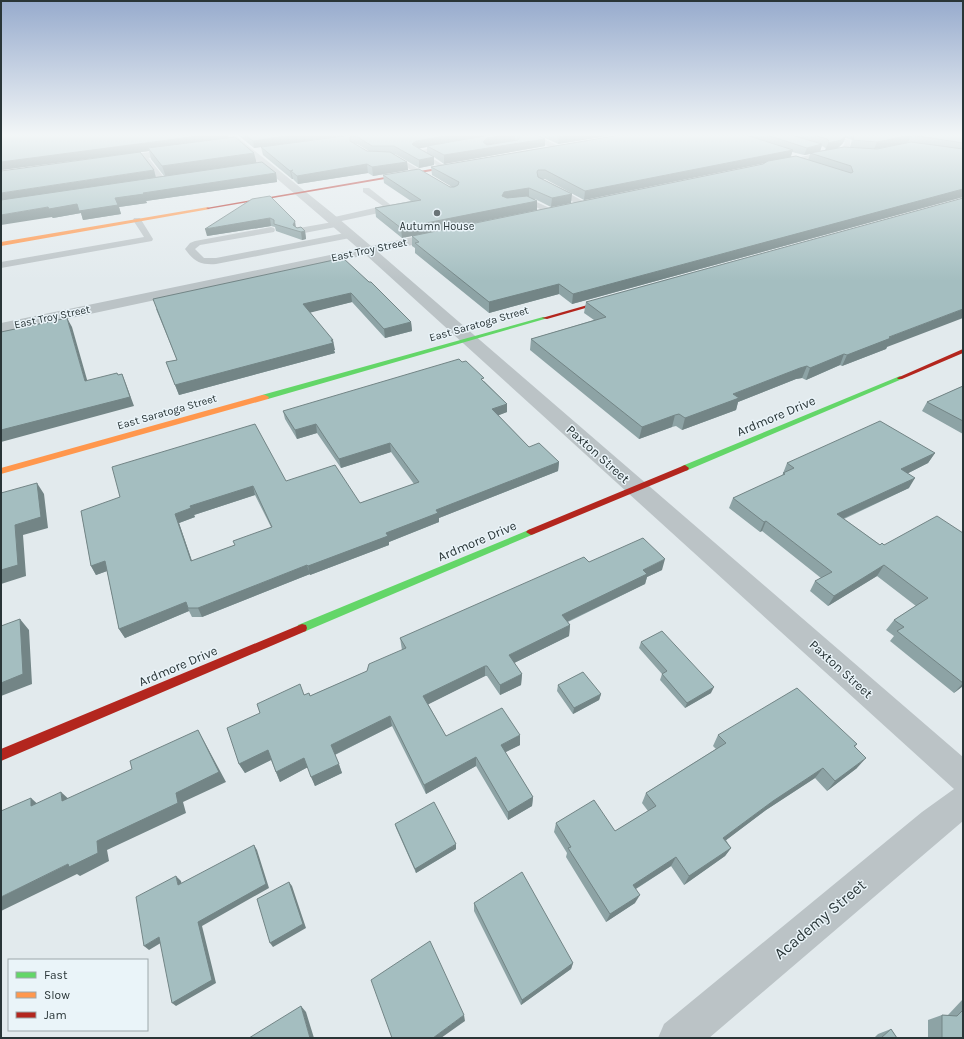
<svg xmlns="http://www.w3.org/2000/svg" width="964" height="1039" font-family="Karla,sans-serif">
<rect width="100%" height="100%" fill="#e2eaed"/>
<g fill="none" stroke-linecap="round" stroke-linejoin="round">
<path fill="#bbc3c6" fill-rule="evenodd" d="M 823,135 L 850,140 L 850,146 L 843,152 L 839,152 L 838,151 L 844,145 L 845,142 L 821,138 L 821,136 Z
M 448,144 L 451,146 L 450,147 L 423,153 L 447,167 L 447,169 L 445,170 L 414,152 Z
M 829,151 L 831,152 L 831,154 L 781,165 L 778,163 L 781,161 Z
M 387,154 L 394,155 L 438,180 L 437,182 L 431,182 L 391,158 L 385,157 L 385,155 Z
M 142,155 L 146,155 L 167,181 L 166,183 L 160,183 L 141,156 Z
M 550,186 L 556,186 L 590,205 L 586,207 L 583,207 L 550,190 Z
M 363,188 L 369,188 L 392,206 L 388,211 L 337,222 L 341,222 L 342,224 L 341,226 L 299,234 L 295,231 L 299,228 L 333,222 L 329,220 L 330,218 L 383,206 L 363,192 Z
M 528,198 L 554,210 L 555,212 L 551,214 L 527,203 L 518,204 L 514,202 L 515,200 Z
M 134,218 L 140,218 L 153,239 L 152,241 L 1,268 L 1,262 L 144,237 L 133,220 Z
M 271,227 L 274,228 L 275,230 L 274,232 L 200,245 L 195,249 L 204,258 L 216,258 L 350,232 L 354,235 L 350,238 L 216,264 C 201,265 194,262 185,249 L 190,243 L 195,241 Z"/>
<path fill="#bbc3c6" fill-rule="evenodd" d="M 226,135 L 235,135 L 332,213 L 371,246 L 442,231 L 446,232 L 448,235 L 446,238 L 378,252 L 963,757 L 963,821 L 709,1038 L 658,1038 L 664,1024 L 922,812 L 954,789 L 366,255 L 1,333 L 1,323 L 359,249 Z
M 524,135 L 535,135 L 563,148 L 559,151 L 556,150 Z
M 180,148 L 183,149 L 184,151 L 183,153 L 113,163 L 108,160 L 113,157 Z"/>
<path fill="#63d668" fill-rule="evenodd" d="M 543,317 L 548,318 L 268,399 L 265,399 L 261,397 L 262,395 Z
M 900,376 L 902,377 L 902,379 L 688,470 L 685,471 L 681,468 L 682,466 Z
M 531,529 L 534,530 L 536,532 L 534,534 L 306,631 L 302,632 L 298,631 L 297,628 L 298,625 Z"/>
<path fill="#ff974d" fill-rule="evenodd" d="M 208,207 L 210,209 L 1,246 L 1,242 Z
M 262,395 L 265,395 L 269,397 L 268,399 L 1,474 L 1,468 Z"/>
<path fill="#b3261e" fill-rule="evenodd" d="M 460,164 L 461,166 L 208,209 L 206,208 Z
M 612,298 L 617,299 L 547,319 L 542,318 Z
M 963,349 L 963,353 L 902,379 L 898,379 L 897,378 Z
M 685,465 L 689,468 L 688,470 L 534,534 L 531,535 L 526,532 L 528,530 Z
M 302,624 L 306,625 L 307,628 L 306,631 L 1,761 L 1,749 Z"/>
</g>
<path fill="#8da3a5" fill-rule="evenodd" d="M 1,135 L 228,135 L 228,138 L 256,162 L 276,173 L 277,182 L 146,201 L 147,203 L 119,207 L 121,214 L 83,220 L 81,213 L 53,218 L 52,217 L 154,170 L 156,177 L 164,176 L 151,159 L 149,151 L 1,170 Z
M 238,135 L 346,135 L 289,143 L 351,135 L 537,135 L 545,146 L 444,164 L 434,157 L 434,165 L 419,168 L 395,154 L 394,154 L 407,162 L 408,170 L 373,176 L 368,173 L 298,184 L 293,179 L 292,179 L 263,155 L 261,147 L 254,148 ZM 355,144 L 357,144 L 369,151 L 367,151 ZM 427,147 L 427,154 L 418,148 Z
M 539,135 L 613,135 L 558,144 Z
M 620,135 L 963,135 L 963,197 L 572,304 L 559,294 L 489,313 L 415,253 L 415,248 L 412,246 L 412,236 L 763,164 L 764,163 L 584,200 L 545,179 L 541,179 L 571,203 L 551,207 L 535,199 L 537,210 L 402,238 L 376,217 L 375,208 L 411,201 L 384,183 L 383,175 L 452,187 L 432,175 L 431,167 ZM 845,138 L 850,139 L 852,140 L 850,147 L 838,148 L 843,143 ZM 822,146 L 824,147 L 826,149 L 825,150 L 820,151 ZM 792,152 L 804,155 L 810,154 L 808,160 L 791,157 Z
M 252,199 L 296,227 L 305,231 L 306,239 L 302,240 L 276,231 L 275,227 L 271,226 L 207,236 Z
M 343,258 L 411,322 L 412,331 L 385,338 L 352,302 L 310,312 L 335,350 L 334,350 L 335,353 L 179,395 L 166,362 L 177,360 L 156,309 Z
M 586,302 L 887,347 L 886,349 L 842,366 L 840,365 L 806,380 L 802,378 L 796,379 L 738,402 L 736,410 L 682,430 L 676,426 L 672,427 L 639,439 L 530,350 L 531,339 L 594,320 L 584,313 Z
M 484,381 L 507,404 L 507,412 L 498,415 L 529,447 L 559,462 L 558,471 L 439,518 L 439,522 L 389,542 L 389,545 L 310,575 L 310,574 L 202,617 L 192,617 L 189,611 L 125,638 L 119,629 L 107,571 L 96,575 L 91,566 L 81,511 L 286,481 L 360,503 L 414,484 L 391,452 L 341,468 L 317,433 L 297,439 L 285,419 L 283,411 ZM 255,495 L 271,527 L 235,545 L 192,561 L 179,523 L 195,517 L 194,515 Z
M 963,386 L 963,434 L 922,411 L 927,402 Z
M 935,453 L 928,463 L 908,473 L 909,488 L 844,519 L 880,545 L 884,545 L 963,533 L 963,686 L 954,693 L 890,641 L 894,636 L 886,630 L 894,620 L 916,606 L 877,576 L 828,606 L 810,591 L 815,581 L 821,578 L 762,531 L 760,532 L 729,508 L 733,498 L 782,476 L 787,463 Z
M 589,562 L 662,570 L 647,577 L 645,584 L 568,622 L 570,625 L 569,636 L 514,663 L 522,674 L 521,685 L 500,695 L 487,676 L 485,676 L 428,704 L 446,736 L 520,745 L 505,752 L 533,797 L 532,806 L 508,820 L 476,766 L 426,794 L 392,726 L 335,755 L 342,773 L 315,786 L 308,767 L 280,782 L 271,760 L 245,773 L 239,764 L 304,695 L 310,696 L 367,671 L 402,650 L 400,638 Z
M 641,642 L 711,693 L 685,708 L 660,680 L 662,674 L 639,648 Z
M 558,685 L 601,694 L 599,700 L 573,714 L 557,691 Z
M 718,735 L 857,744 L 855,747 L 857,768 L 827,791 L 815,778 L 766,810 L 726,840 L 731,848 L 725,856 L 684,885 L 671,866 L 636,889 L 635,903 L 606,922 L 566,857 L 567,853 L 554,832 L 556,823 L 615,831 L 648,811 L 642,803 L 646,793 L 716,749 L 713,746 Z
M 395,824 L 456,849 L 416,873 L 396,828 Z
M 474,903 L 573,963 L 571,969 L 521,1005 L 474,911 Z
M 963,999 L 963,1038 L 928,1038 L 928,1020 L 942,1015 L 948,1015 Z
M 891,1029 L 897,1038 L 874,1038 L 878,1034 Z"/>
<path fill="#738586" d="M 206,135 L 228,135 L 229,140 L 148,148 L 149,151 L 1,170 L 1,162 Z
M 293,135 L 346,135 L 254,148 L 253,141 Z
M 452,135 L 497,135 L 427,146 L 427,147 L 416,149 L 413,152 L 412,144 L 416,141 Z
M 507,135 L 515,135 L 515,142 L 545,139 L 545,146 L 444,164 L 444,155 L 483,142 L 487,138 Z
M 568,135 L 613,135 L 558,144 L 559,137 Z
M 911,135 L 908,143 L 874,149 L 877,142 Z
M 846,136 L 843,143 L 838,148 L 825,151 L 828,143 Z
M 822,144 L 820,152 L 810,153 L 810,154 L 804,155 L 807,148 Z
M 793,150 L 790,158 L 584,200 L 585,191 Z
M 254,153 L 257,164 L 166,177 L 162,166 Z
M 434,157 L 434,165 L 419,168 L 419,160 Z
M 407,162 L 408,170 L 373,176 L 372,167 Z
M 367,164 L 368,173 L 298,184 L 297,176 Z
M 154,170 L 156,179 L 1,202 L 1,193 Z
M 293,170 L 291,171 L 293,179 L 292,179 L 290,171 Z
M 276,173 L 277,182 L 146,201 L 147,203 L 119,207 L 121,214 L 83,220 L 81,213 L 53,218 L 52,217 L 1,225 L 1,215 L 48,207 L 115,198 L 143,193 Z
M 529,188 L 529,197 L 504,201 L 502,196 L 504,192 Z
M 963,189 L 963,197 L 572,304 L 573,294 Z
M 572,194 L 571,203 L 551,207 L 552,198 Z
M 537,201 L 537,210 L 402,238 L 401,228 Z
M 270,218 L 271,226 L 207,236 L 205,229 Z
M 295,221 L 296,228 L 293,225 Z
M 305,231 L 306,239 L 302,240 L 301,232 Z
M 559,284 L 559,294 L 489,313 L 489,302 Z
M 351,293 L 352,302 L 305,314 L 303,304 Z
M 963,309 L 963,318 L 887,347 L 886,349 L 842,366 L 847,355 L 889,337 Z
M 67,318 L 72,327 L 90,390 L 85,381 Z
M 411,322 L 412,331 L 385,338 L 384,329 Z
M 333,340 L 335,350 L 334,350 L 335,353 L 179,395 L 175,385 Z
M 844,354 L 840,365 L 806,380 L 810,368 Z
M 807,366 L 802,378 L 796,379 L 738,402 L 736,410 L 682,430 L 685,418 L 733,394 L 800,368 Z
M 122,374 L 126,384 L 134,406 L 1,442 L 1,430 Z
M 507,404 L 507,412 L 492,418 L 492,409 Z
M 675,415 L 672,427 L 639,439 L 642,427 Z
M 316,424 L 317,433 L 297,439 L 295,430 Z
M 390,443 L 391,452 L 341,468 L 339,459 Z
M 935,453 L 928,463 L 895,480 L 901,469 Z
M 559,462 L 558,471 L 439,518 L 439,522 L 389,542 L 389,545 L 310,575 L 308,566 L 386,533 L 436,510 Z
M 915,478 L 909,488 L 831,524 L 837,514 Z
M 37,483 L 44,494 L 48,528 L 23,535 L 26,576 L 1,584 L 1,570 L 15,525 Z
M 253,486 L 255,495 L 194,515 L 190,506 Z
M 191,508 L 195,517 L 179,523 L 195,570 L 191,561 L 175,514 Z
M 766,521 L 762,531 L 760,532 L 764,522 Z
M 665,559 L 662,570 L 647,577 L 645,584 L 560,625 L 562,615 L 643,570 Z
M 105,561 L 110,570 L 96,575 L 91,566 Z
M 307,565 L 310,574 L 202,617 L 198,608 Z
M 884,565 L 877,576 L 828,606 L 834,596 Z
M 186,602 L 189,611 L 125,638 L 119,629 Z
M 20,619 L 29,630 L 32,684 L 1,696 L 1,683 Z
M 570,625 L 569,636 L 508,666 L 509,655 Z
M 485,666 L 485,676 L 425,706 L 423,696 Z
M 522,674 L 521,685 L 500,695 L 500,685 Z
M 963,683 L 963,686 L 954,693 Z
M 714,687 L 711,693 L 685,708 L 687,703 Z
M 601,694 L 599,700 L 573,714 L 574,708 Z
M 390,716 L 392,726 L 334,755 L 331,745 Z
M 198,730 L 204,741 L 226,782 L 183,802 L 186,813 L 107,850 L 109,861 L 80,876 L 77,874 L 1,911 L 1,897 L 68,864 L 97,841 L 176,793 Z
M 520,735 L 520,745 L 500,755 L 501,745 Z
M 268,750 L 273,759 L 245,773 L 239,764 Z
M 476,757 L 476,766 L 426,794 L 424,785 Z
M 304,758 L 308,767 L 280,782 L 276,772 Z
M 866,758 L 857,768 L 827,791 L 835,781 Z
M 339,764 L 342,773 L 315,786 L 311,777 Z
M 823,768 L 815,778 L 766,810 L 717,847 L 723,838 L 773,801 Z
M 61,792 L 72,802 L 62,801 Z
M 533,797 L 532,806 L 508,820 L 508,812 Z
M 31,798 L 42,808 L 31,806 Z
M 456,844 L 456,849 L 416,873 L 415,869 Z
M 254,845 L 257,850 L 269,888 L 202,926 L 216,983 L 176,1006 L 172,1003 L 198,922 Z
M 731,848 L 725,856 L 684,885 L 689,876 Z
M 676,857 L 671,866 L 629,893 L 633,885 Z
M 176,876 L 181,881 L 183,890 L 178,885 Z
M 289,882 L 292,886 L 306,928 L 273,947 L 270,943 Z
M 640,895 L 635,903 L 606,922 L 610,914 Z
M 159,937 L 164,941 L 149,950 L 144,946 Z
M 573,963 L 571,969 L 521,1005 L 522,1000 Z
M 301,1006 L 306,1012 L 314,1038 L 310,1038 Z
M 464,1015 L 465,1021 L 441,1038 L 433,1038 Z"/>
<path fill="#a4bec0" stroke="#738586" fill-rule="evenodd" d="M 1,135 L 206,135 L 1,162 Z
M 245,135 L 293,135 L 253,141 Z
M 351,135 L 452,135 L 416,141 L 412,144 L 413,145 L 434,157 L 419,160 L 394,146 L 372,146 L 356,136 L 351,136 L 350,137 L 350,141 L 367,151 L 390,152 L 407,162 L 372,167 L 367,164 L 297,176 L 291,171 L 293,170 L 290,171 L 261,147 Z
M 490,135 L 507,135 L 487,138 L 483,142 L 487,145 L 518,140 L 520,137 L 517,135 L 537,135 L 545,139 L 444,155 L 427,146 Z
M 556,135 L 568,135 L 559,137 Z
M 620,135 L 746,135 L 793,150 L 585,191 L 545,170 L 538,170 L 537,172 L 538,177 L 572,194 L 552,198 L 529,188 L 504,192 L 502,196 L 507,198 L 527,196 L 537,201 L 401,228 L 375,208 L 421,200 L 383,175 L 419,169 L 450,187 L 454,187 L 458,185 L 459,182 L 431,167 Z
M 767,135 L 791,135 L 822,144 L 807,148 Z
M 814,135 L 843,135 L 846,136 L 841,140 L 828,143 L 829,141 L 827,139 Z
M 854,135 L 911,135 L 877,142 L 853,140 Z
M 912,135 L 963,135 L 963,143 Z
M 235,137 L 254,153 L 162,166 L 148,148 Z
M 911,142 L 963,149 L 963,189 L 573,294 L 559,284 L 489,302 L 415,243 L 419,242 L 412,236 L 763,164 L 768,161 L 796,156 L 851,173 L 853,172 L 851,166 L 810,153 L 844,147 L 877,149 Z
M 140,152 L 154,170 L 1,193 L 1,171 Z
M 262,162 L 276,173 L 143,193 L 144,194 L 115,198 L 118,205 L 79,211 L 77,204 L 49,209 L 48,207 L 1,215 L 1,200 Z
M 270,196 L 295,221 L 293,225 L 297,228 L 301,227 L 305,231 L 301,232 L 274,224 L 274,220 L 270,218 L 205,229 L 252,199 Z
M 963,198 L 963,309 L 889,337 L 891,338 L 847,355 L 844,354 L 810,368 L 807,366 L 800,368 L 733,394 L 739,398 L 685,418 L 679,414 L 675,415 L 642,427 L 531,339 L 606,317 L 586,302 Z
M 343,258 L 369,282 L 371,282 L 411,322 L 384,329 L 351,293 L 303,304 L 333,340 L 331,340 L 333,343 L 175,385 L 166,362 L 177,360 L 153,299 Z
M 67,318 L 85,381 L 117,373 L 118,375 L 122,374 L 130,397 L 1,430 L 1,332 Z
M 459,359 L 462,362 L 466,361 L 484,378 L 481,379 L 507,404 L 492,409 L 529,447 L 539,443 L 559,462 L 436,510 L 438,513 L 386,533 L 388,536 L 308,566 L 307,565 L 198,608 L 188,608 L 186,602 L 119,629 L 105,561 L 91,566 L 81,511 L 120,497 L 112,467 L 255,424 L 286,481 L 335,465 L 360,503 L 419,482 L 390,443 L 339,459 L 316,424 L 295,430 L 283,411 ZM 253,486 L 272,527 L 233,541 L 235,545 L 191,561 L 175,514 L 191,508 L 190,506 Z
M 963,386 L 963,421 L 927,402 Z
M 880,421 L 935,453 L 901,469 L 915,478 L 837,514 L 880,545 L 882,543 L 884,545 L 937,516 L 963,533 L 963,683 L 897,631 L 904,627 L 894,620 L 928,598 L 884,565 L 834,596 L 815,581 L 832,572 L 766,521 L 764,522 L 733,498 L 785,474 L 783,473 L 794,468 L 787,463 Z
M 37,483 L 41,517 L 15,525 L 18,565 L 1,570 L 1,493 Z
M 643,538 L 665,559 L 643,570 L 647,574 L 562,615 L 570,625 L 509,655 L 522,674 L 500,685 L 487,666 L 485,666 L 423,696 L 446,736 L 502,708 L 520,735 L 501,745 L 533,797 L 508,812 L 476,757 L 424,785 L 390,716 L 331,745 L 339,764 L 311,777 L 304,758 L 276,772 L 268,750 L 239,764 L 227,728 L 260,713 L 257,704 L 300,684 L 304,695 L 309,693 L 310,696 L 367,671 L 369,664 L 406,648 L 400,638 L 584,557 L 589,562 Z
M 20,619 L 23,674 L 1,683 L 1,626 Z
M 662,631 L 714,687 L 687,703 L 662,674 L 667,671 L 641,642 Z
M 583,672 L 601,694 L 574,708 L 558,685 Z
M 797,688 L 857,744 L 854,746 L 866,758 L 835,781 L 823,768 L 773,801 L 723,838 L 731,848 L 689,876 L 676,857 L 633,885 L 640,895 L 610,914 L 568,848 L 571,847 L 556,823 L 594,800 L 615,831 L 656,806 L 646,793 L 726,743 L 718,735 Z
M 198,730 L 219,772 L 176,793 L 178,803 L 97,841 L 98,853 L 69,867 L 68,864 L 1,897 L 1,811 L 31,798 L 31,806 L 61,792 L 62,801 L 132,769 L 130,761 Z
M 434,802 L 456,844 L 415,869 L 395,824 Z
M 254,845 L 266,884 L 198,922 L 212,980 L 172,1003 L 159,937 L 144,946 L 136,897 L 176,876 L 178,885 Z
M 522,872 L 573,963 L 522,1000 L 474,903 Z
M 289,882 L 303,924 L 270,943 L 257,899 Z
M 430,941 L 464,1015 L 433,1038 L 392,1038 L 371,980 Z
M 301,1006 L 310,1038 L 249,1038 Z
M 963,1010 L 963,1038 L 942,1038 L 942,1015 L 957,1016 Z
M 891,1029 L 897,1038 L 881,1038 Z"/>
<linearGradient id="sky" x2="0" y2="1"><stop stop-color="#97abcd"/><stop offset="0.48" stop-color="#f2f6f7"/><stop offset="1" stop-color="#f2f6f7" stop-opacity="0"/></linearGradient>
<rect width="964" height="281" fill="url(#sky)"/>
<circle fill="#6a7477" stroke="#eaf4f9" stroke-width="1.5" cx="437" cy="213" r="4"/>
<g text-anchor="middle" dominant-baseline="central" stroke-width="3" stroke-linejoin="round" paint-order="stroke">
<g font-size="11" fill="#293537" stroke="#eaf4f9">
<text x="437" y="226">Autumn House</text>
</g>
<g font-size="11" fill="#293537" stroke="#eaf4f9">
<text transform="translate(369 250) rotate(-12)">East Troy Street</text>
<text transform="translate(52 317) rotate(-12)">East Troy Street</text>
<text transform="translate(479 324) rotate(-16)">East Saratoga Street</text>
<text transform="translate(167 412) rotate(-16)">East Saratoga Street</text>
</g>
<g font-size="13" fill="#293537" stroke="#eaf4f9">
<text transform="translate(776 416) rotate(-23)">Ardmore Drive</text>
<text transform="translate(598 454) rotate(42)">Paxton Street</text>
<text transform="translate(477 541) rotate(-23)">Ardmore Drive</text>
<text transform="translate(178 666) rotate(-23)">Ardmore Drive</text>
<text transform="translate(841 669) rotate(42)">Paxton Street</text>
</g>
<g font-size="16" fill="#293537" stroke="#eaf4f9">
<text transform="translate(820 919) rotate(-40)">Academy Street</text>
</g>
</g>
<rect width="964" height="1039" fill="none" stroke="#293537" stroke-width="4"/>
<rect x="8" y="959" width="140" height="72" fill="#eaf4f9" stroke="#9da8ab"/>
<rect x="16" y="972" width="20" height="6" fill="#63d668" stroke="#9da8ab"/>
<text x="44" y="979" font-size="12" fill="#293537">Fast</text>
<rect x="16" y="992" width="20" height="6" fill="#ff974d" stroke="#9da8ab"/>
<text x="44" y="999" font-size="12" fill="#293537">Slow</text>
<rect x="16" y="1012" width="20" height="6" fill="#b3261e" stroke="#9da8ab"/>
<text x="44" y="1019" font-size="12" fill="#293537">Jam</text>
</svg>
